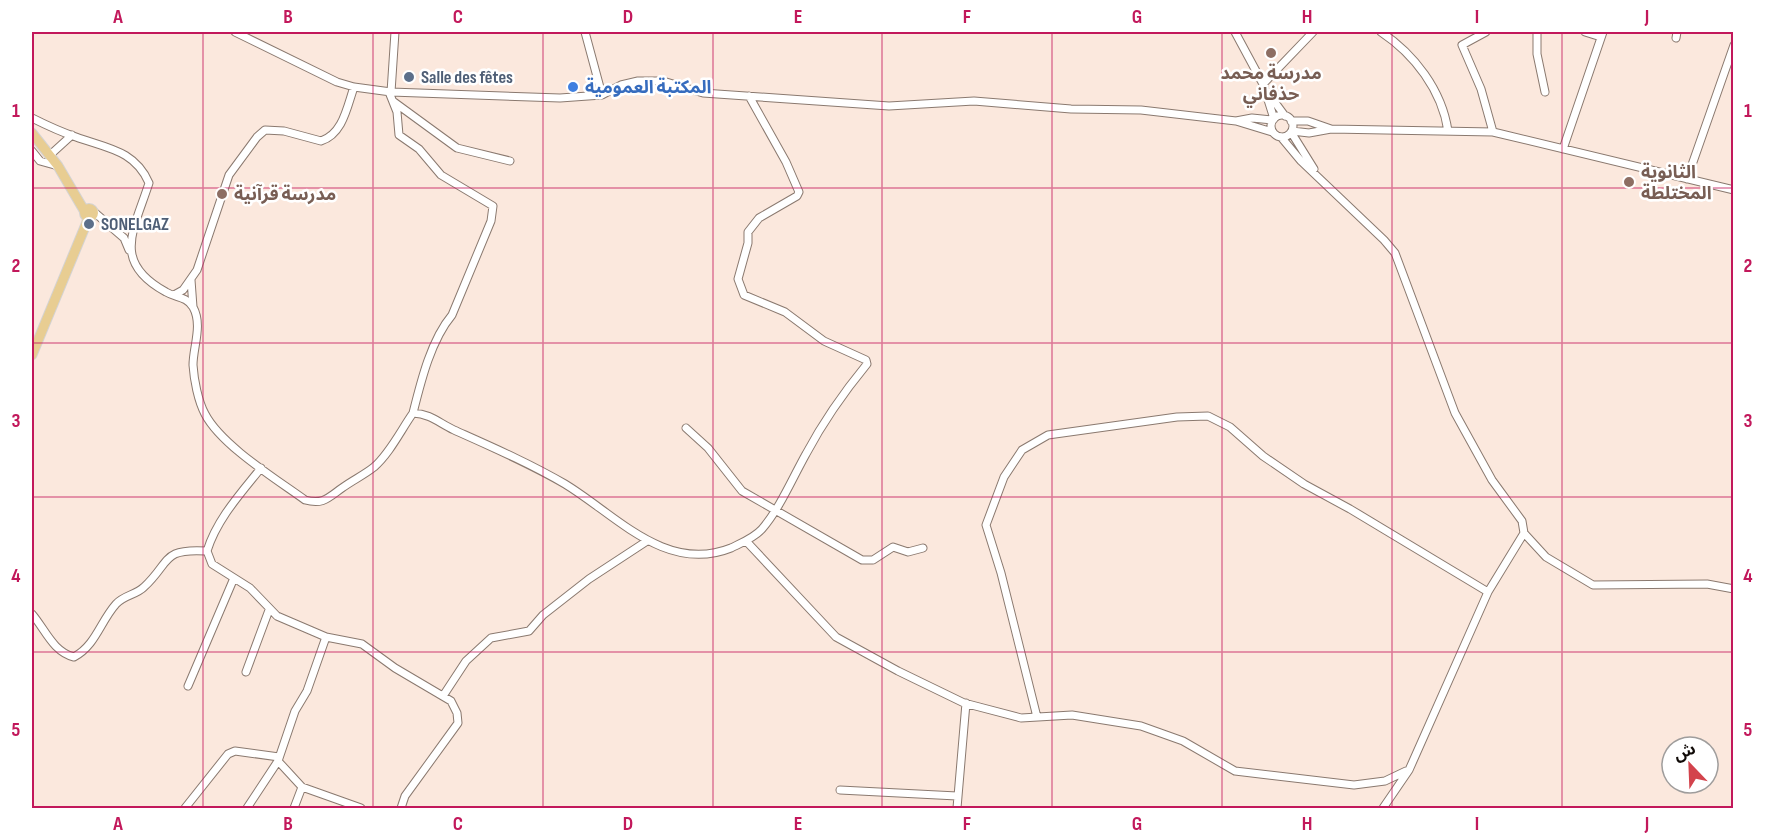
<svg xmlns="http://www.w3.org/2000/svg" width="1765" height="840" font-family="'Sofia Sans Condensed','Noto Sans Arabic',sans-serif">
<rect width="100%" height="100%" fill="#fbe8dd"/>
<g fill="none" stroke-linecap="round" stroke-linejoin="round">
<g stroke="#8a796f" stroke-width="9">
<path id="minor" d="M 235,32 L 337,82 L 354,87 L 391,92 L 560,98 L 602,95 L 621,85 L 638,81 L 663,81 L 703,93 L 889,106 L 974,101 L 1071,109 L 1141,110 L 1236,121 L 1252,118 L 1273,120
M 585,32 L 602,95
M 1235,32 L 1263,84 L 1274,119
M 1381,32 C 1414,54 1442,90 1448,131
M 1486,32 L 1462,45 L 1481,89 L 1493,132
M 1537,32 L 1537,54 L 1545,92
M 1585,32 L 1601,37
M 1676,38 L 1677,32
M 1263,84 L 1313,32
M 389,92 L 397,112 L 399,135 L 419,149 L 441,175 L 493,206 L 491,221 L 452,315 C 431,340 421,381 413,413
M 391,92 L 395,32
M 1268,93 L 1285,116
M 394,102 L 457,148 L 510,161
M1271 126a11 11 0 1 1 22 0a11 11 0 1 1-22 0Z
M 32,118 C 46,125 61,132 76,137 C 106,148 135,150 149,183 C 134,230 111,262 166,292 C 176,298 186,296 193,307 C 203,325 193,347 193,365 C 194,380 198,401 205,414 C 221,445 276,479 305,500 C 323,505 328,498 342,488 C 353,480 364,475 374,467 C 390,453 401,430 413,413 C 431,414 439,423 454,430 C 492,447 529,463 565,484 C 616,515 666,574 731,548 C 741,543 754,538 762,529 C 780,508 792,479 806,454 C 823,422 844,392 867,364 L 866,360 L 824,341 L 785,312 L 744,295 L 738,279 L 748,243 L 748,232 L 759,218 L 797,196 L 799,192 L 786,162 L 749,96
M 1236,121 L 1272,132
M 1291,121 L 1308,121 L 1331,129
M 1292,131 L 1309,133 L 1331,129 L 1493,132 L 1734,190
M 1291,132 L 1314,169
M 1281,137 L 1301,161 L 1384,240 L 1395,253 L 1455,413 L 1492,480 L 1522,521 L 1524,533 L 1488,592 L 1409,770 L 1383,808
M 1563,149 L 1603,32
M 32,151 L 40,161 L 58,166
M 50,155 L 72,135
M 1687,179 L 1734,45
M 94,212 L 124,238 L 129,250
M 191,280 L 193,307
M 174,295 L 183,290 L 197,270 L 229,175 L 257,137 L 265,130 L 284,131 L 321,141 C 343,134 347,107 354,87
M 686,428 L 708,448 L 742,491 L 862,560 L 873,560 L 893,547 L 908,552 L 923,548
M 261,468 C 241,493 217,519 207,551 L 212,564 L 250,588 L 277,616 L 326,637 L 362,644 L 395,668 L 451,701 L 457,713 L 458,723 L 405,796 L 401,808
M 1524,533 L 1546,557 L 1593,585 L 1707,584 L 1734,589
M 746,541 L 836,637 L 898,671 L 964,703 L 1021,718 L 1072,715 L 1141,726 L 1183,741 L 1235,771 L 1354,785 L 1385,781 L 1406,771
M 32,614 C 45,629 53,652 74,657 C 96,645 100,622 116,604 C 124,595 136,595 144,587 C 171,562 161,548 207,551
M 246,672 L 269,610
M 188,686 L 234,578
M 443,696 L 466,661 L 491,638 L 529,631 L 543,615 L 589,579 L 647,541
M 1037,717 L 1001,573 L 986,525 L 1004,477 L 1022,450 L 1048,435 L 1177,417 L 1208,416 L 1230,427 L 1263,456 L 1304,484 L 1350,509 L 1488,592
M 278,761 L 302,787 L 294,808
M 302,787 L 361,808
M 840,790 L 957,796
M 185,808 L 228,754 L 235,751 L 279,757
M 247,808 L 278,761 L 295,711 L 307,691 L 326,637
M 957,808 L 966,703"/>
</g>
<g stroke="#d4d3d2" stroke-width="11">
<path id="major" d="M 32,133 L 58,166 L 85,212
M84.5 213a4.5 4.5 0 1 1 9 0a4.5 4.5 0 1 1-9 0Z
M 32,355 L 89,217"/>
</g>
<use href="#minor" stroke="#fff" stroke-width="7"/>
<use href="#major" stroke="#e8cd92" stroke-width="9"/>
</g>
<path fill="none" stroke="#c2185b" stroke-width="1.5" stroke-opacity="0.55" d="M 203,32 L 203,808M 373,32 L 373,808M 543,32 L 543,808M 713,32 L 713,808M 882,32 L 882,808M 1052,32 L 1052,808M 1222,32 L 1222,808M 1392,32 L 1392,808M 1562,32 L 1562,808M 32,188 L 1734,188M 32,343 L 1734,343M 32,497 L 1734,497M 32,652 L 1734,652"/>
<g fill="#8d6e63" stroke="#fff" stroke-width="2">
<circle cx="1271" cy="53" r="6"/>
<circle cx="1629" cy="182" r="6"/>
<circle cx="222" cy="194" r="6"/>
</g>
<g fill="#5c6f8a" stroke="#fff" stroke-width="2">
<circle cx="409" cy="77" r="6"/>
<circle cx="89" cy="224" r="6"/>
</g>
<circle fill="#3f7fe0" stroke="#fff" stroke-width="2" cx="573" cy="87" r="6"/>
<g text-anchor="middle" dominant-baseline="central" stroke-width="5" stroke-linejoin="round" paint-order="stroke">
<g font-size="18" font-weight="bold" fill="#785e54" stroke="#fff" text-anchor="start">
<text x="1271" y="73" text-anchor="middle">مدرسة محمد<tspan x="1271" dy="21">حذفاني</tspan></text>
<text x="1641" y="172">الثانوية<tspan x="1641" dy="21">المختلطة</tspan></text>
<text x="234" y="194">مدرسة قرآنية</text>
</g>
<g font-size="18" font-weight="bold" fill="#4e5e75" stroke="#fff" text-anchor="start">
<text x="421" y="77">Salle des fêtes</text>
<text x="101" y="224">SONELGAZ</text>
</g>
<g font-size="18" font-weight="bold" fill="#366cbe" stroke="#fff" text-anchor="start">
<text x="585" y="87">المكتبة العمومية</text>
</g>
</g>
<rect width="1765" height="840" fill="none" stroke="#ffffff" stroke-width="66"/>
<g transform="translate(1690 765) rotate(337)"><circle r="28" fill="#ffffff" stroke="#9f9d9c" stroke-width="1.5"/>
<path d="M0-4.5L10 22L0 15L-10 22Z" fill="#d3434c"/>
<text y="-9" font-size="16" font-weight="bold" text-anchor="middle" fill="#100a07">ش</text>
</g>
<rect x="33" y="33" width="1699" height="774" fill="none" stroke="#c2185b" stroke-width="2"/>
<g font-size="20" text-anchor="middle" font-weight="bold" fill="#c2185b">
<text x="118" y="23">A</text>
<text x="288" y="23">B</text>
<text x="458" y="23">C</text>
<text x="628" y="23">D</text>
<text x="798" y="23">E</text>
<text x="967" y="23">F</text>
<text x="1137" y="23">G</text>
<text x="1307" y="23">H</text>
<text x="1477" y="23">I</text>
<text x="1647" y="23">J</text>
<text x="16" y="117">1</text>
<text x="1748" y="117">1</text>
<text x="16" y="272">2</text>
<text x="1748" y="272">2</text>
<text x="16" y="427">3</text>
<text x="1748" y="427">3</text>
<text x="16" y="582">4</text>
<text x="1748" y="582">4</text>
<text x="16" y="736">5</text>
<text x="1748" y="736">5</text>
<text x="118" y="830">A</text>
<text x="288" y="830">B</text>
<text x="458" y="830">C</text>
<text x="628" y="830">D</text>
<text x="798" y="830">E</text>
<text x="967" y="830">F</text>
<text x="1137" y="830">G</text>
<text x="1307" y="830">H</text>
<text x="1477" y="830">I</text>
<text x="1647" y="830">J</text>
</g>
</svg>
